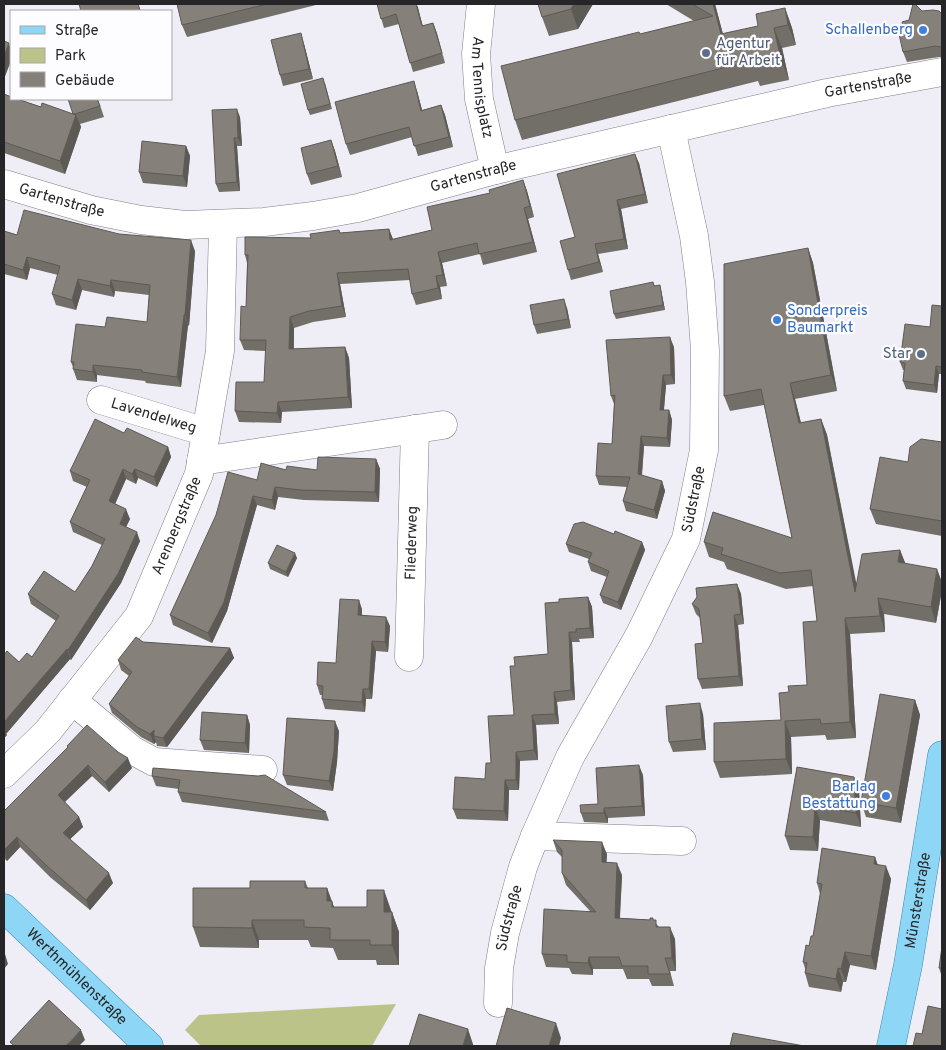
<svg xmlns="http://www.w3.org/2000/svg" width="946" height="1050" font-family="Overpass,sans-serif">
<rect width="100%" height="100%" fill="#efeef7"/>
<path fill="#bbc389" d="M 396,1004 L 372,1046 L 201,1046 L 185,1030 L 199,1015 Z"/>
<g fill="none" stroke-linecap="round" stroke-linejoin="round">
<g stroke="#7f7e86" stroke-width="29">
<g id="minor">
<path id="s1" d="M 481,4 L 476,54 L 479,99 L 495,170"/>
<path id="s2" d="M 4,184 L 91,210 L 141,220 L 185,225 L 264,222 L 313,216 L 358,208 L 495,170 L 827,93 L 942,72"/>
<path id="s3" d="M 101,400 L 206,432"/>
<path d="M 201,461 L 443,425"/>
<path id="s4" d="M 409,657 L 415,429"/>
<path d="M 72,700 L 132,750 L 154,762 L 263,770"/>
<path id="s5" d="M 4,774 L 48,731 L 139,616 L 199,474 L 220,351 L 223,225"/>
<path d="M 535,836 L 682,841"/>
<path id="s6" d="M 498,1003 L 499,968 L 505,933 L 523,867 L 535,836 L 570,757 L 639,636 L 686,539 L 704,450 L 705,350 L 700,282 L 694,236 L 671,129"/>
</g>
</g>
<g stroke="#3987aa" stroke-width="29">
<g id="major">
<path id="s7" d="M 4,908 L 149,1046"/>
<path id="s8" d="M 891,1046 L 908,965 L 942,755"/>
</g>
</g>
<use href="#minor" stroke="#fff" stroke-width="28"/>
<use href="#major" stroke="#8ed6f5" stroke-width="28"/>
</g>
<path fill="#726e68" d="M 177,4 L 320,4 L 187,37 L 182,25 Z
M 377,4 L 416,4 L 423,26 L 433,23 L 445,63 L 413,72 L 399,24 L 384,28 Z
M 538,4 L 593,4 L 578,29 L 549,36 L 542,17 Z
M 666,4 L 715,4 L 723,34 L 758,26 L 785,8 L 792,28 L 796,45 L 782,48 L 789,80 L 760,86 L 758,81 L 522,140 L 515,120 L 640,34 L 694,21 Z
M 922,11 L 942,14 L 942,57 L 939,57 L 907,62 L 903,52 L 904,33 L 909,20 Z
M 304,44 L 313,79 L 283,86 L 280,75 Z
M 325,83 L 332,109 L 310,115 L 308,110 Z
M 417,91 L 422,110 L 441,105 L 445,115 L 453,147 L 418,156 L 412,137 L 350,155 L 346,144 Z
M 4,94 L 41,107 L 73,114 L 98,99 L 104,117 L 80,124 L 81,127 L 65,174 L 4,153 Z
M 240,117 L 242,146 L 237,146 L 240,191 L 219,192 L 216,184 Z
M 331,140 L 335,151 L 342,177 L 311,185 L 307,174 Z
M 186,146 L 190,156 L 187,187 L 143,183 L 139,172 Z
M 639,163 L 648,203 L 621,209 L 628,249 L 598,254 L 603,272 L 571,280 L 568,270 L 575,237 Z
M 523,180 L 527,191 L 534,217 L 528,219 L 537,252 L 483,265 L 480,254 L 442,263 L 447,286 L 440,287 L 442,299 L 416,305 L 412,294 L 410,280 L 340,284 L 346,317 L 313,322 L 294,328 L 294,349 L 345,347 L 349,358 L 352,408 L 282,412 L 281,423 L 239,422 L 235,411 L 264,382 L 266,351 L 244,350 L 240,340 L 246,307 L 247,263 L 245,255 L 311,238 L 339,230 L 340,233 L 389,229 L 393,239 L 432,230 L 490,193 Z
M 4,231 L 17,235 L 119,234 L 195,251 L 189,326 L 188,325 L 181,387 L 146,383 L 145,381 L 97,375 L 97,382 L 77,380 L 73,369 L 73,367 L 71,362 L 105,327 L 147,322 L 149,295 L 115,291 L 114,297 L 82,290 L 76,310 L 56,305 L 52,294 L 58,275 L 30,268 L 27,280 L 4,274 Z
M 808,248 L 813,263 L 837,391 L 795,399 L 801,423 L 821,419 L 827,435 L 856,585 L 900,550 L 905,563 L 942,582 L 942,590 L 936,623 L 884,614 L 885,632 L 850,634 L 856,738 L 827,740 L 825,735 L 791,737 L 792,774 L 720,778 L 714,762 L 781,720 L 789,692 L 807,685 L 817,621 L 813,586 L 786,589 L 727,569 L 724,562 L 709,557 L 704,542 L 792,538 L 764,405 L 730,411 L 724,396 Z
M 653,282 L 654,285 L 661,290 L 665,310 L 616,319 L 614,314 Z
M 942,306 L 942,374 L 939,374 L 937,393 L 906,389 L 903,381 L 904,370 L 903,370 L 900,362 L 930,327 Z
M 567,308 L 571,328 L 537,334 L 534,325 Z
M 674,347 L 675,384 L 666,385 L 664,410 L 669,410 L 672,420 L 670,447 L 644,446 L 642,476 L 662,481 L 665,491 L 657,519 L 626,511 L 623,501 L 627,487 L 599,485 L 596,476 L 612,444 L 614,404 L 611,396 Z
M 124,433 L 168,447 L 171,457 L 157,487 L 138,478 L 136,484 L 126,479 L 115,504 L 130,519 L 126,527 L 140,541 L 121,583 L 71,660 L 70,659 L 6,734 L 7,735 L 4,738 L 19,662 L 32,657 L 56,621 L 31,604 L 28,594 L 75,592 L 92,566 L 102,545 L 73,532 L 70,522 L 87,487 L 73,481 L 70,471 Z
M 942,442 L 942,536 L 876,524 L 870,509 L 908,462 Z
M 376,459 L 380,469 L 379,502 L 304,500 L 278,497 L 275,510 L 257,505 L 227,611 L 212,643 L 173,625 L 170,615 L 257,480 L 286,470 L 317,470 Z
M 614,534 L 642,542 L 645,550 L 621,610 L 603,603 L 600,595 L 607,577 L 591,571 L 588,562 L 589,559 L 569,552 L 566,544 Z
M 297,558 L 288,577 L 270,569 L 268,563 Z
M 737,584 L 741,594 L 744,624 L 738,625 L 743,686 L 702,689 L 698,679 L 703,643 L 700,618 L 696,614 L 692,604 Z
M 588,597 L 592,607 L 594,638 L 579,639 L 580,642 L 572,642 L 575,700 L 557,702 L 559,724 L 536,725 L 538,760 L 520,761 L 519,790 L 509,790 L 508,821 L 457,819 L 453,809 L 485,779 L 491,763 L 514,715 L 515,666 L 548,654 Z
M 362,609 L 362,615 L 390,626 L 388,652 L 376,651 L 372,699 L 366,699 L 365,712 L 325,709 L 322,699 L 322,695 L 320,695 L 317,685 L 336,663 Z
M 143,642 L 230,648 L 234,658 L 167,747 L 157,746 L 156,742 L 154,744 L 141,737 L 112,713 L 109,704 L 129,676 L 121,670 L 118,660 Z
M 915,700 L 920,715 L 901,823 L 866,817 L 861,802 Z
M 703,714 L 706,750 L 673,752 L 669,742 Z
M 247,715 L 250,725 L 249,753 L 204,750 L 200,740 Z
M 339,731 L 337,762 L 333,791 L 287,785 L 283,775 Z
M 67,746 L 132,768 L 109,792 L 92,776 L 65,802 L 79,817 L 83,827 L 70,839 L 113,883 L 90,910 L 50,877 L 20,847 L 7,861 L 4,858 L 4,811 L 68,747 Z
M 797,767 L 854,777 L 859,791 L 861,827 L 820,820 L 818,851 L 790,850 L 785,836 Z
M 153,768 L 326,812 L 329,821 L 182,802 L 178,792 L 179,789 L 156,786 L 152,776 Z
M 643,775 L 645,816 L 608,818 L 608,823 L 584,822 L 581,813 L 598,804 Z
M 553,840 L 607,854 L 606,862 L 622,875 L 620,918 L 653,920 L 659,927 L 675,939 L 676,971 L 670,971 L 674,986 L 652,986 L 649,979 L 627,979 L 623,969 L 593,969 L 593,975 L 572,974 L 569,968 L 546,967 L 542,954 L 590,911 L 566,885 L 562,873 L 562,857 L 557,852 Z
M 875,857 L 877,864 L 891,879 L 876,970 L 850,965 L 846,982 L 843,982 L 841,992 L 809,987 L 805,973 L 805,968 L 803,962 L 813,936 L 820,894 L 817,883 Z
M 305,881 L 308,888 L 327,888 L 334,907 L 391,910 L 399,932 L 399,965 L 377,965 L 376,960 L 338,960 L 333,948 L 311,947 L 308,940 L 259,940 L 259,948 L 200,947 L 193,927 L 250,888 Z
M 939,968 L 942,968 L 942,977 Z"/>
<path fill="#5d5a55" d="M 416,4 L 418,7 L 425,36 L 422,26 Z
M 574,4 L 593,4 L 578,29 L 571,9 Z
M 713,4 L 715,4 L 728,54 L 721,34 Z
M 785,8 L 792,28 L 796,45 L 788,25 Z
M 433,23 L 437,33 L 445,63 Z
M 774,28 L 782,48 L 789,80 L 781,60 Z
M 301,33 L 304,44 L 313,79 L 309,69 Z
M 9,43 L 11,50 L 11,61 L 4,79 L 4,56 Z
M 414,81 L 417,91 L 425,121 L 421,111 Z
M 441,105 L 445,115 L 453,147 L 449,137 Z
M 237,109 L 240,117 L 242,146 L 238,138 Z
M 76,115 L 81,127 L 65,174 L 60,161 Z
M 234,138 L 237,146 L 240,191 L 237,182 Z
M 331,140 L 335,151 L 342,177 L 338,166 Z
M 186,146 L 190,156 L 187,187 L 183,176 Z
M 635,154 L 639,163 L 648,203 L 645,194 Z
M 523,180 L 527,191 L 534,217 L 530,206 Z
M 617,200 L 621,209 L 628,249 L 624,239 Z
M 524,208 L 528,219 L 537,252 L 533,242 Z
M 389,229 L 393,240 L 390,240 Z
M 191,240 L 195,251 L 189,326 L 185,315 Z
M 595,244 L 598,254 L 603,272 L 599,262 Z
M 808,248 L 813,263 L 837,391 L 831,375 Z
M 438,252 L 442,263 L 447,286 L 443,275 Z
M 27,257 L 30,268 L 27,280 L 23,270 Z
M 337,273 L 340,284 L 346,317 L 342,306 Z
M 436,276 L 440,287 L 442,299 L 438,288 Z
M 78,279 L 82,290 L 76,310 L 72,300 Z
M 111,280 L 115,291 L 114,297 L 110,286 Z
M 660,285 L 665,310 L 663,305 Z
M 564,299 L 567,308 L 571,328 L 568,319 Z
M 184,315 L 188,325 L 181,387 L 177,377 Z
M 290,317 L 294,328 L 293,360 L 289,349 Z
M 670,337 L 674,347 L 675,384 L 671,375 Z
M 345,347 L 349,358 L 352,408 L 348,397 Z
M 93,365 L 97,375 L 97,382 L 93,372 Z
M 936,366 L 939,374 L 937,393 L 934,385 Z
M 663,375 L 666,385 L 663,419 L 660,410 Z
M 790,383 L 795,399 L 805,439 L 799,423 Z
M 278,402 L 282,412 L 281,423 L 277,413 Z
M 669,410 L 672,420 L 670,447 L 667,438 Z
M 821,419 L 827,435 L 861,607 L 855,592 Z
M 641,436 L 644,446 L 641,484 L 638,474 Z
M 168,447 L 171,457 L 157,487 L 154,477 Z
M 376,459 L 380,469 L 379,502 L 375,492 Z
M 123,469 L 126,479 L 112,511 L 109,501 Z
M 135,469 L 138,478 L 136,484 L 132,474 Z
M 662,481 L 665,491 L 657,519 L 654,510 Z
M 275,487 L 278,497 L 275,510 L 272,500 Z
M 253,496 L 257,505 L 227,611 L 212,643 L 208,633 Z
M 126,509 L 130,519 L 123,533 L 120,524 Z
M 137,532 L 140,541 L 121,583 L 71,660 L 68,650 Z
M 642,542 L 645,550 L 621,610 L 618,602 Z
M 900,550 L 906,565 L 898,562 Z
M 295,553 L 297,558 L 288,577 L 286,572 Z
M 937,569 L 942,582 L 942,590 L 936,623 L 931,607 Z
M 737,584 L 741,594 L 744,624 L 741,614 Z
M 588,597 L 592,607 L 594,638 L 590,628 Z
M 878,598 L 884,614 L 885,632 L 880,616 Z
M 359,600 L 362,609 L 361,625 L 358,615 Z
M 734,615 L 738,625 L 743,686 L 739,676 Z
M 386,617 L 390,626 L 388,652 L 385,642 Z
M 845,618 L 850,634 L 856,738 L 850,722 Z
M 569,632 L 572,642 L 575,700 L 571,690 Z
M 372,641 L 376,651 L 372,699 L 369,689 Z
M 230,648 L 234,658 L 167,747 L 163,738 Z
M 67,649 L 70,659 L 6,734 L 7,735 L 4,738 L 4,722 Z
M 363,689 L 366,699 L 365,712 L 362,702 Z
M 554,692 L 557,702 L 559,724 L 555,714 Z
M 915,700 L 920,715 L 901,823 L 896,808 Z
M 700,703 L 703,714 L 706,750 L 702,739 Z
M 247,715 L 250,725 L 249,753 L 245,743 Z
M 532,715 L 536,725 L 538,760 L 534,750 Z
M 335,721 L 339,731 L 337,762 L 333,791 L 329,781 Z
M 785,721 L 791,737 L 792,774 L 786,759 Z
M 154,730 L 154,736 L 156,742 L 154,744 L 150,734 Z
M 516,752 L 520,761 L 519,790 L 516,780 Z
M 128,758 L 132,768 L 109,792 L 105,782 Z
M 88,765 L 92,776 L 61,805 L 58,795 Z
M 639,765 L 643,775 L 645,816 L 642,806 Z
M 854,777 L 859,791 L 861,827 L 856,813 Z
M 505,780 L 509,790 L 508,821 L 504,811 Z
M 815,806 L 820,820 L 818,851 L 813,837 Z
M 604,808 L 608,818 L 608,823 L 604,813 Z
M 79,817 L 83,827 L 66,843 L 63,833 Z
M 17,837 L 20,847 L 7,861 L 4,850 Z
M 602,842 L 607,854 L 606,874 L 602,862 Z
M 875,857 L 880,871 L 874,864 Z
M 617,863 L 622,875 L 619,930 L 615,918 Z
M 886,866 L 891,879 L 876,970 L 871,956 Z
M 109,873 L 113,883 L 90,910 L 86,900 Z
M 327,888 L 339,921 L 327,901 Z
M 384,890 L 391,910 L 391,932 L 384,912 Z
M 392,912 L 399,932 L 399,965 L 392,945 Z
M 252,920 L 259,940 L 259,948 L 252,928 Z
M 670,927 L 675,939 L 676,971 L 672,958 Z
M 845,952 L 850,965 L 846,982 L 841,969 Z
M 5,954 L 8,964 L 4,969 L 4,955 Z
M 589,957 L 593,969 L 593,975 L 588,963 Z
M 838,968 L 843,982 L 841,992 L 836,979 Z
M 556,1023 L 561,1038 L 559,1046 L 549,1046 Z
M 468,1029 L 473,1044 L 473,1046 L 463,1046 Z
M 81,1030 L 85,1040 L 79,1046 L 66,1046 Z"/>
<path fill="#858079" stroke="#5d5a55" d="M 79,4 L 138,4 L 140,10 L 136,11 L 81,11 Z
M 177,4 L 267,4 L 182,25 Z
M 377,4 L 416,4 L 422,26 L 433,23 L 442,53 L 410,63 L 396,14 L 381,19 Z
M 538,4 L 574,4 L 571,9 L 542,17 Z
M 692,4 L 713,4 L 721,34 L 758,26 L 756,14 L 785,8 L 788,25 L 774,28 L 781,60 L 753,66 L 751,61 L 515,120 L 501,66 L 639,32 L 640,34 L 713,16 Z
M 913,4 L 915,4 L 922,11 L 933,10 L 939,11 L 942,14 L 942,47 L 935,46 L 903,52 L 899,34 L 904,33 L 902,22 L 909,20 Z
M 301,33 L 309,69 L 280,75 L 271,40 Z
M 4,41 L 9,43 L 4,56 Z
M 323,78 L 330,104 L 308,110 L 301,84 Z
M 414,81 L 421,111 L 441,105 L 449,137 L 414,146 L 409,127 L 346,144 L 335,102 Z
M 4,94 L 11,97 L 11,99 L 17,99 L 41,107 L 42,103 L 76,115 L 60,161 L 4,142 Z
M 68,99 L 97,99 L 100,106 L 75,114 L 73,114 Z
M 237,109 L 238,138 L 234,138 L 237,182 L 216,184 L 212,110 Z
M 331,140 L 338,166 L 307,174 L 301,148 Z
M 142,141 L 186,146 L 183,176 L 139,172 Z
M 635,154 L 645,194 L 617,200 L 624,239 L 595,244 L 599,262 L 568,270 L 560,241 L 575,237 L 557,174 Z
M 523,180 L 530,206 L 524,208 L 533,242 L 479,254 L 477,243 L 438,252 L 443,275 L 436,276 L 438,288 L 412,294 L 408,269 L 337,273 L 342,306 L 309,311 L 290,317 L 289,349 L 345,347 L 348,397 L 278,402 L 277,413 L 235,411 L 236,382 L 264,382 L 266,340 L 240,340 L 241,306 L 246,307 L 248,255 L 245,255 L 245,237 L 311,238 L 310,234 L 339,230 L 340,233 L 389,229 L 390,240 L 432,230 L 427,207 L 490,193 L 489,190 Z
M 24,210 L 119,234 L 191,240 L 185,315 L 184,315 L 177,377 L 142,372 L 142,370 L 93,365 L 93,372 L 73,369 L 74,362 L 71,362 L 76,324 L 105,327 L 107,317 L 147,322 L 150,285 L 111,280 L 110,286 L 78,279 L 72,300 L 52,294 L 60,266 L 27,257 L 23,270 L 4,264 L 4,231 L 17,235 Z
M 808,248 L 831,375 L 790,383 L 799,423 L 821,419 L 855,592 L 862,554 L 900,550 L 898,562 L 937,569 L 931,607 L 878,598 L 880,616 L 845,618 L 850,722 L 821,724 L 820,719 L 785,721 L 786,759 L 714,762 L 714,723 L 781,720 L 779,693 L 789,692 L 788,686 L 807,685 L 803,622 L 817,621 L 811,570 L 780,573 L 721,554 L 723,548 L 704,542 L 713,512 L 792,538 L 761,389 L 724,396 L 724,264 Z
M 653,282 L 654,286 L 660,285 L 663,305 L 614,314 L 610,291 Z
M 564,299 L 568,319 L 534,325 L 530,305 Z
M 932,305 L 942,306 L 942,367 L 936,366 L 934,385 L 903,381 L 905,363 L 900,362 L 905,324 L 930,327 Z
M 670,337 L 671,375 L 663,375 L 660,410 L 669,410 L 667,438 L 641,436 L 638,474 L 662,481 L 654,510 L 623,501 L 630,477 L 596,476 L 598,443 L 612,444 L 615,395 L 611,396 L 606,340 Z
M 95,419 L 124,433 L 127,428 L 168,447 L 154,477 L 135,469 L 132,474 L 123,469 L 109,501 L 126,509 L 120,524 L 137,532 L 118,574 L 68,650 L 67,649 L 4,722 L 4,655 L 7,651 L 19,662 L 27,653 L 32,657 L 59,616 L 28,594 L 44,571 L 75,592 L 92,566 L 105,539 L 70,522 L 90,480 L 70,471 Z
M 921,439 L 942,442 L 942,521 L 870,509 L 880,457 L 908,462 L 910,447 Z
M 318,457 L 376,459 L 375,492 L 300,490 L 275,487 L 272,500 L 253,496 L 224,602 L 208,633 L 170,615 L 216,515 L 228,472 L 257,480 L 261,463 L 286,470 L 287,466 L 317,470 Z
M 583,522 L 614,534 L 615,531 L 642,542 L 618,602 L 600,595 L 609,571 L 588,562 L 592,553 L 566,544 L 574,524 Z
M 277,545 L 295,553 L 286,572 L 268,563 Z
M 737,584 L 741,614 L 734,615 L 739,676 L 698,679 L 695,644 L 703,643 L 699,609 L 692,604 L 697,597 L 696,588 Z
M 588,597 L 590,628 L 576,629 L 576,632 L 569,632 L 571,690 L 554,692 L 555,714 L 532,715 L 534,750 L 516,752 L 516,780 L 505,780 L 504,811 L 453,809 L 455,777 L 485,779 L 486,763 L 491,763 L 488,716 L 514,715 L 510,666 L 515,666 L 514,657 L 548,654 L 545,603 L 559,602 L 559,599 Z
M 340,599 L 359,600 L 358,615 L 386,617 L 385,642 L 372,641 L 369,689 L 363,689 L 362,702 L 322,699 L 323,686 L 317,685 L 318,662 L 336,663 Z
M 136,637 L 143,642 L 230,648 L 163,738 L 154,736 L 154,730 L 150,734 L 137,727 L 109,704 L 132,672 L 118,660 Z
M 880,694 L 915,700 L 896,808 L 861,802 Z
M 700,703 L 702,739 L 669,742 L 666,706 Z
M 202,712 L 247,715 L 245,743 L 200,740 Z
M 287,718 L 335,721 L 334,752 L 329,781 L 283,775 Z
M 87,725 L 118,752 L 128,758 L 105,782 L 88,765 L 58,795 L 79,817 L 63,833 L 109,873 L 86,900 L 47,866 L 17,837 L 4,850 L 4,811 L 68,747 L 67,746 Z
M 639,765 L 642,806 L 604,808 L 604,813 L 581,813 L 580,805 L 598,804 L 596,768 Z
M 797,767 L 854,777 L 856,813 L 815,806 L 813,837 L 785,836 Z
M 153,768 L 258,776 L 265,775 L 326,812 L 178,792 L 180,780 L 152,776 Z
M 553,840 L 602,842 L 602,862 L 617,863 L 615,918 L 650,920 L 650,918 L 653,918 L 653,920 L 656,920 L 656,927 L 670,927 L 672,958 L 665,958 L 670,974 L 648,974 L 648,966 L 622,966 L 619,957 L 589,957 L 588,963 L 567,962 L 567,955 L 542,954 L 544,909 L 596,912 L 562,873 L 562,850 Z
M 822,848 L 875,857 L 874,864 L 886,866 L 871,956 L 845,952 L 841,969 L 838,968 L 836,979 L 805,973 L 807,963 L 803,962 L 806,945 L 809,946 L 811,936 L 813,936 L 822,884 L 817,883 Z
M 250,881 L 305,881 L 305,888 L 327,888 L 327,901 L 332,901 L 332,907 L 367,907 L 367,890 L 384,890 L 384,912 L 392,912 L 392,945 L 370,945 L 370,940 L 330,940 L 330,928 L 304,927 L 304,920 L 252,920 L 252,928 L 193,927 L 193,888 L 250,888 Z
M 942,947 L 942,968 L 939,968 Z
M 49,1000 L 81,1030 L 66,1046 L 14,1046 L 10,1042 Z
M 928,1006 L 942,1009 L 942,1046 L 913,1046 L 916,1033 L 922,1034 Z
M 507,1008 L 556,1023 L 549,1046 L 496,1046 Z
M 419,1014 L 468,1029 L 463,1046 L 409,1046 Z
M 733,1033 L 804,1046 L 730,1046 Z"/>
<g fill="#3f7fe0" stroke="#fdfcfe" stroke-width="2">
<circle cx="923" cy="30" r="5"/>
<circle cx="777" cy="320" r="5"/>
<circle cx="886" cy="796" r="5"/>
</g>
<g fill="#5c6f8a" stroke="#fdfcfe" stroke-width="2">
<circle cx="706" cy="53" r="5"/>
<circle cx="921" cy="354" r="5"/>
</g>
<g text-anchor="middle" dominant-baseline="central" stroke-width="4.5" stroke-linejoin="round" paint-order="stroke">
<g font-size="15" fill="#366cbe" stroke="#fdfcfe" text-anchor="end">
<text x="913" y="30">Schallenberg</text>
<text x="787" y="311" text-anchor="start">Sonderpreis<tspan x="787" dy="17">Baumarkt</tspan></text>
<text x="876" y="787">Barlag<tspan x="876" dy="17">Bestattung</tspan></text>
</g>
<g font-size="15" fill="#4e5e75" stroke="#fdfcfe" text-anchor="start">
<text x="716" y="44">Agentur<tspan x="716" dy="17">für Arbeit</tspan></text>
<text x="911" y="354" text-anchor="end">Star</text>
</g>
<g font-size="15" fill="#262629" stroke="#fdfcfe">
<text stroke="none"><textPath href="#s2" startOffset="885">Gartenstraße</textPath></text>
<text stroke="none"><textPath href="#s1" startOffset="84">Am Tennisplatz</textPath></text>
<text stroke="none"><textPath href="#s2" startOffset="480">Gartenstraße</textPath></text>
<text stroke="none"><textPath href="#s2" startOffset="60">Gartenstraße</textPath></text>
<text stroke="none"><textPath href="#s3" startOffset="55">Lavendelweg</textPath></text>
<text stroke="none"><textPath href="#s6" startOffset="546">Südstraße</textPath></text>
<text stroke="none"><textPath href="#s5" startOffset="306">Arenbergstraße</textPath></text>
<text stroke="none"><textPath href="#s4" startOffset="114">Fliederweg</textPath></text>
<text stroke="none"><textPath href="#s8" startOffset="148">Münsterstraße</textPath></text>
<text stroke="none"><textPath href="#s6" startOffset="86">Südstraße</textPath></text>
<text stroke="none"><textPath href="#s7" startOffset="100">Werthmühlenstraße</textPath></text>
</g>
</g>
<rect width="946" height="1050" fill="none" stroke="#262629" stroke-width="10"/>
<rect x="10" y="10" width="162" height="90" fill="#fdfcfe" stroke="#a7a6a9"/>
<rect x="20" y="26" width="25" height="8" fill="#8ed6f5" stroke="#a7a6a9"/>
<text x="55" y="35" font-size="15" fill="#262629">Straße</text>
<rect x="20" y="48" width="25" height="15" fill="#bbc389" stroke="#a7a6a9"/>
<text x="55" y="60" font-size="15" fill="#262629">Park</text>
<rect x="20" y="72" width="25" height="15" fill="#858079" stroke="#a7a6a9"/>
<text x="55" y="85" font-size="15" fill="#262629">Gebäude</text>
</svg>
